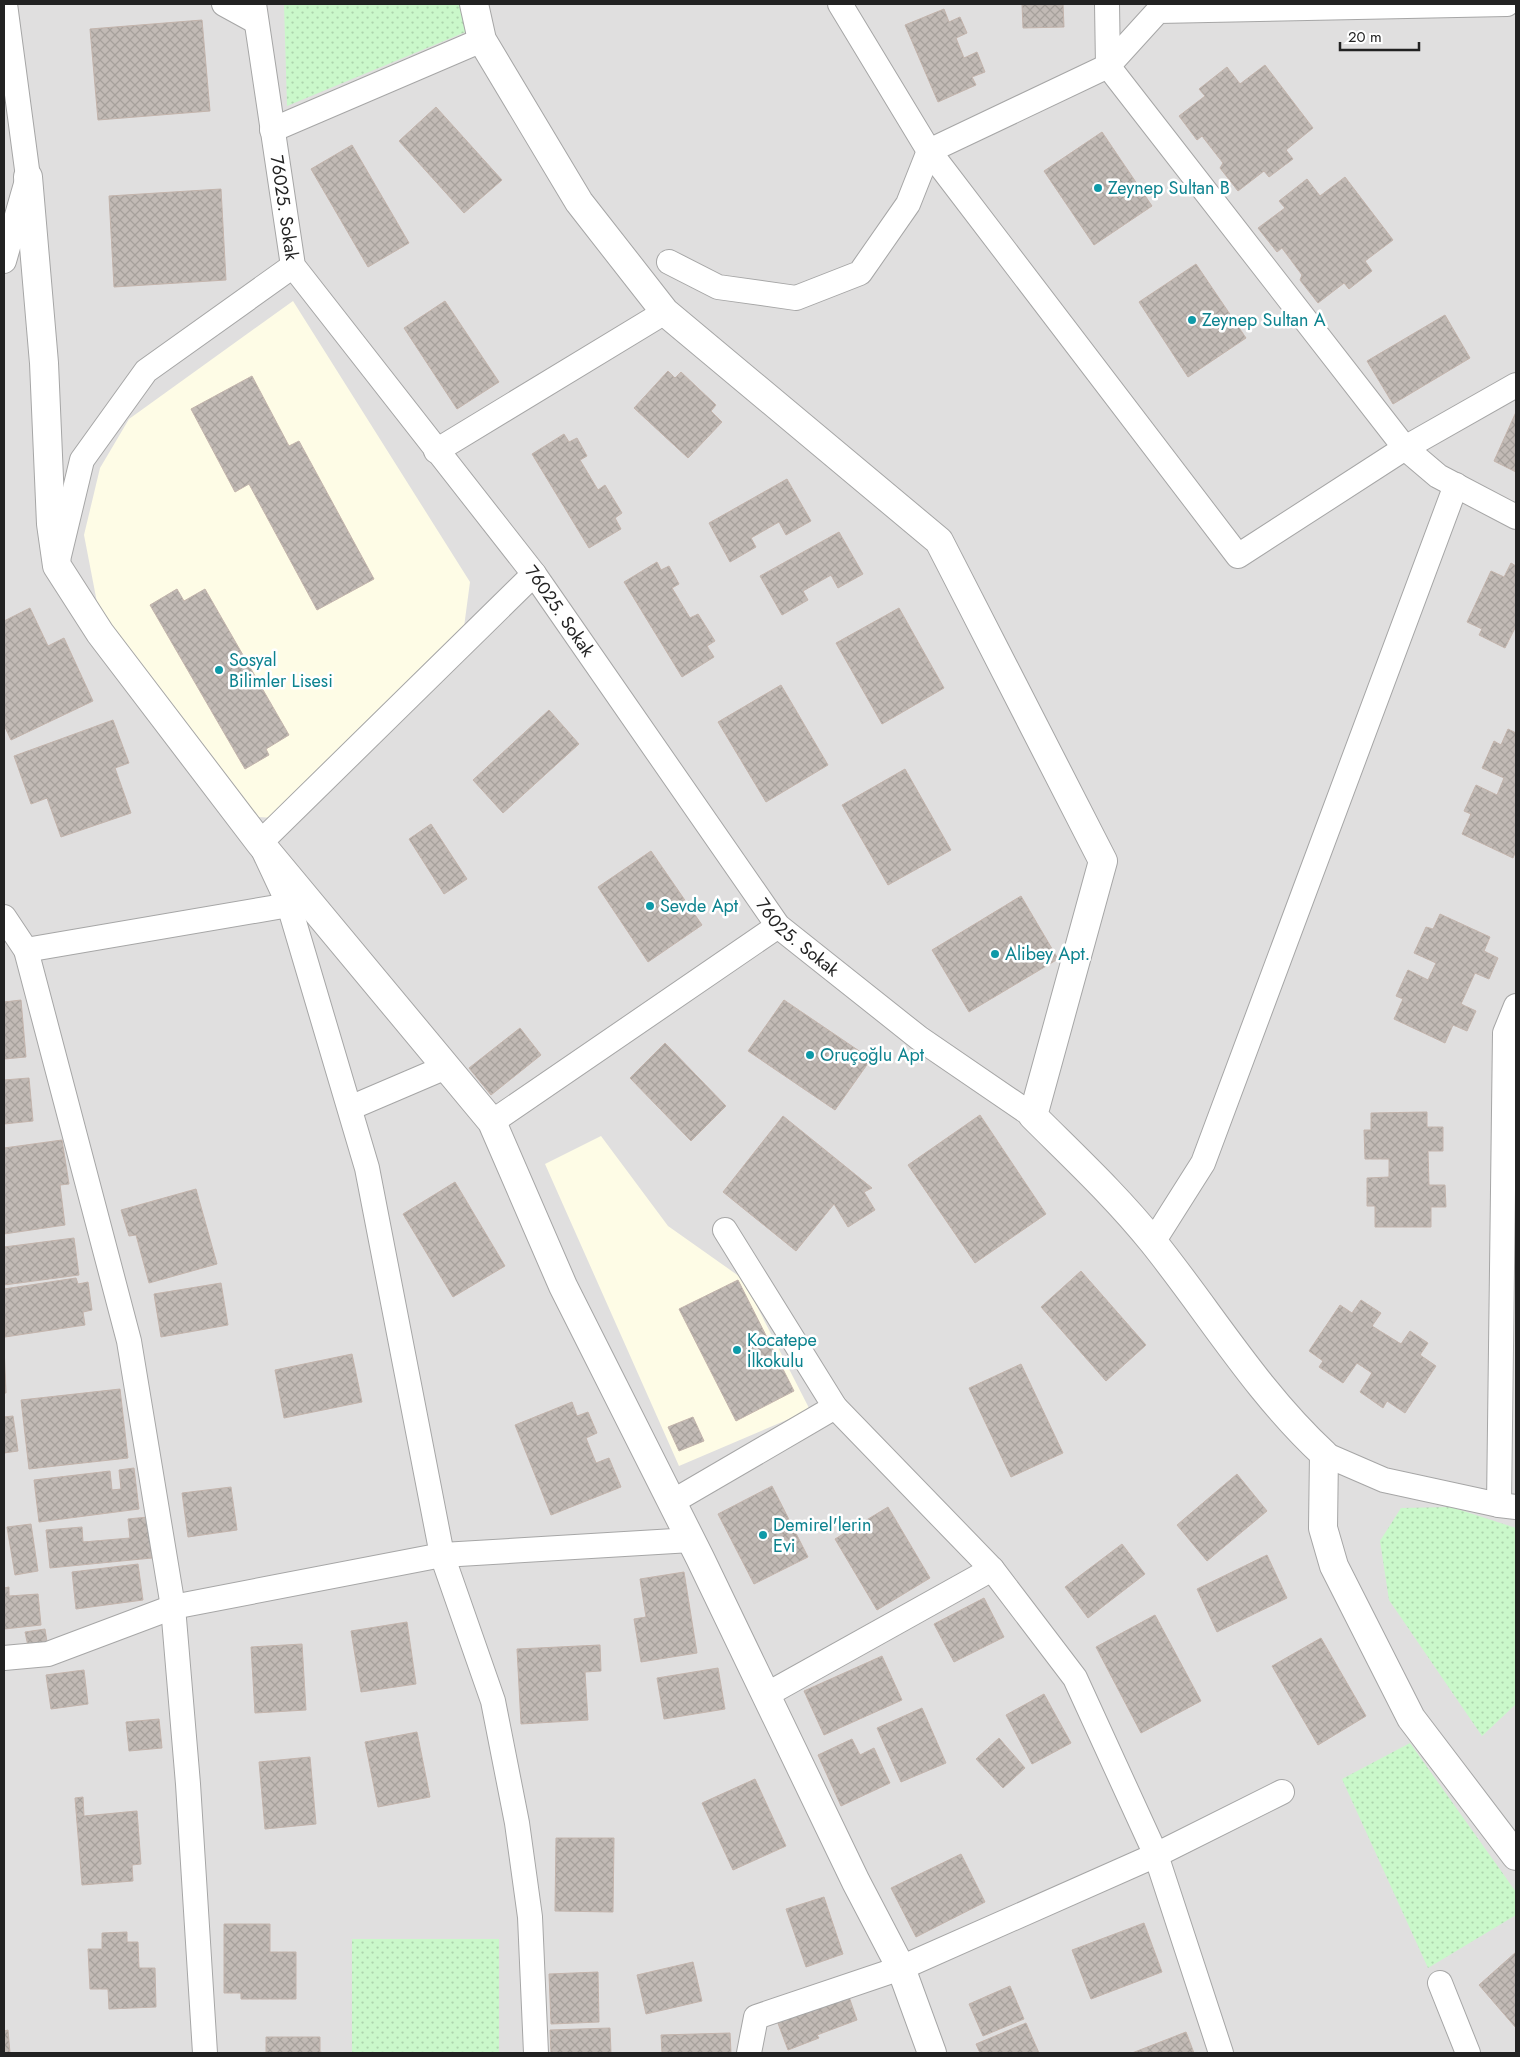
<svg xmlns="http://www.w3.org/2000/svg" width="1520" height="2057" font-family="Jost,sans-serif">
<defs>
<pattern id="park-dots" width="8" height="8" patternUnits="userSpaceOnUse" patternTransform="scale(1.25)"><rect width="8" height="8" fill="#caf8ca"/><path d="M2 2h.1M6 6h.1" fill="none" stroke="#add4ad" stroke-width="1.8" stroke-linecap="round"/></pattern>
<pattern id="building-cross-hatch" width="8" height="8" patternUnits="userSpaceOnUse" patternTransform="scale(1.25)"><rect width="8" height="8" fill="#c2bab5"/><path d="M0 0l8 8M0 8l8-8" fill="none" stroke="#a6a09b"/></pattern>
</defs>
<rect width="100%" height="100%" fill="#f1eee9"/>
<path fill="#e0dfdf" d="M 4,4 L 1516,4 L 1516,2053 L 4,2053 Z"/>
<path fill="#fefce6" d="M 293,301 L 470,582 L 464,627 L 275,818 L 238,816 L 100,618 L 84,535 L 100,468 L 129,419 Z
M 601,1136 L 668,1226 L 743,1279 L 810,1410 L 679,1466 L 545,1164 Z"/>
<path fill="url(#park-dots)" d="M 284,4 L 466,4 L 468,31 L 287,106 Z
M 1451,1507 L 1516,1528 L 1516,1704 L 1482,1736 L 1389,1600 L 1380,1541 L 1401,1508 Z
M 1410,1743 L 1516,1892 L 1516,1915 L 1428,1968 L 1342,1779 Z
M 352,1939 L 499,1939 L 499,2053 L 352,2053 Z"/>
<path fill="url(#building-cross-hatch)" stroke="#c3b4ac" d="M 1022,4 L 1063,4 L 1064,27 L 1023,28 Z
M 944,9 L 949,22 L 960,17 L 967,33 L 956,38 L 964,58 L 977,52 L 985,72 L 972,77 L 976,85 L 938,102 L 905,25 Z
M 202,20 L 210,111 L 98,120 L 90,29 Z
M 1265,65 L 1313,128 L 1286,150 L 1293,159 L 1269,177 L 1264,171 L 1238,191 L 1220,168 L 1223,163 L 1202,136 L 1197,140 L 1179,116 L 1205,96 L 1199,89 L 1227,67 L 1240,84 Z
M 436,107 L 502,180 L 464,213 L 399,141 Z
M 1102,132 L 1152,206 L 1094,245 L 1044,171 Z
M 352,145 L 409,243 L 368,267 L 311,169 Z
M 1345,177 L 1393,240 L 1365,261 L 1372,271 L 1349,289 L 1344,283 L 1318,303 L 1300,280 L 1302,275 L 1282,248 L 1277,252 L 1258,228 L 1285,208 L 1279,201 L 1307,179 L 1320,196 Z
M 221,189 L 226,280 L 114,287 L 109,196 Z
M 1196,264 L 1246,338 L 1188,377 L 1139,302 Z
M 445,301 L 499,382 L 457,409 L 404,328 Z
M 1445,315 L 1470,358 L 1393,404 L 1367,361 Z
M 668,371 L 675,378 L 681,372 L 716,405 L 711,411 L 722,422 L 688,458 L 634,408 Z
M 252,376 L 289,446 L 299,441 L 374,579 L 317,610 L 249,484 L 235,492 L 191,409 Z
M 1516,412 L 1516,472 L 1494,461 Z
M 564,434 L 569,442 L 577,438 L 587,456 L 580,460 L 598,490 L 605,485 L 622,513 L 615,518 L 621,529 L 589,548 L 532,454 Z
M 787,479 L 811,521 L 786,535 L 779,522 L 751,538 L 756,547 L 730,562 L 709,523 Z
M 839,532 L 863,574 L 838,588 L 831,575 L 803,591 L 808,600 L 782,615 L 760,576 Z
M 657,562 L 661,570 L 669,566 L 679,584 L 672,588 L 690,618 L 698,614 L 715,641 L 707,646 L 714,657 L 682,677 L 624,582 Z
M 1511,563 L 1516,566 L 1516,626 L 1505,648 L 1479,635 L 1482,629 L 1467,622 L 1491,571 L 1504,577 Z
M 177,589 L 184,601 L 205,589 L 289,735 L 266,749 L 269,755 L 245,769 L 150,605 Z
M 30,608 L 48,646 L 64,638 L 93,701 L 11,740 L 4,725 L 4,621 Z
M 899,608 L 944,688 L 882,724 L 836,643 Z
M 781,685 L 828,765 L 766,802 L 718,722 Z
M 549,710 L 579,744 L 503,813 L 473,780 Z
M 113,720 L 129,763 L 115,768 L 131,813 L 61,837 L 47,798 L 31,804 L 14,756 Z
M 1508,729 L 1516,733 L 1516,851 L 1513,858 L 1462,834 L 1471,814 L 1464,811 L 1476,785 L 1497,795 L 1504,778 L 1482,768 L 1494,741 L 1501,745 Z
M 905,769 L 951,850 L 888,885 L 842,805 Z
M 431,824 L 467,879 L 444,894 L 409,839 Z
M 651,851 L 702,925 L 648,962 L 598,887 Z
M 1021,896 L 1058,959 L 969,1012 L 932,950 Z
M 1440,914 L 1490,937 L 1484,951 L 1498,958 L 1489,979 L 1475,973 L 1461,1004 L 1476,1011 L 1467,1031 L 1453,1025 L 1445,1043 L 1394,1019 L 1403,999 L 1396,996 L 1408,970 L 1428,980 L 1436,963 L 1414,953 L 1426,927 L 1433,929 Z
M 21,1000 L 26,1057 L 4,1059 L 4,1002 Z
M 784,1000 L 871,1059 L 835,1110 L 748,1051 Z
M 520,1028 L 541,1055 L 491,1095 L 469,1068 Z
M 665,1043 L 726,1106 L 691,1141 L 630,1078 Z
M 29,1078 L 33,1121 L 4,1124 L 4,1080 Z
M 1427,1112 L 1427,1127 L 1443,1127 L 1443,1151 L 1428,1151 L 1429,1185 L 1445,1185 L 1446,1207 L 1431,1207 L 1431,1227 L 1375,1227 L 1375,1206 L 1367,1206 L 1367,1178 L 1389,1177 L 1389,1159 L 1365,1159 L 1364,1130 L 1371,1130 L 1371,1113 Z
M 980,1115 L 1046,1214 L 975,1263 L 908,1165 Z
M 783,1116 L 872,1188 L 864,1192 L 875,1210 L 848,1227 L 834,1204 L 796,1251 L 723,1192 Z
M 62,1140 L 69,1184 L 60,1185 L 65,1225 L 4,1234 L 4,1148 Z
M 455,1182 L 505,1266 L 453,1297 L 403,1214 Z
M 196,1189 L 217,1264 L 149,1283 L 136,1235 L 129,1236 L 121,1210 Z
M 74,1238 L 79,1275 L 4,1285 L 4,1247 Z
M 1081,1271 L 1146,1345 L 1106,1381 L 1041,1307 Z
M 76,1278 L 78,1284 L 88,1282 L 92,1310 L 83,1312 L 85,1325 L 5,1337 L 4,1289 Z
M 738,1280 L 794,1391 L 736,1421 L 679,1309 Z
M 221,1283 L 228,1325 L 161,1337 L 154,1294 Z
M 1361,1300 L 1381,1313 L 1372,1326 L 1401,1344 L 1410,1331 L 1428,1343 L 1420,1355 L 1436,1366 L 1405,1413 L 1387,1401 L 1383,1408 L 1360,1392 L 1372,1373 L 1357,1363 L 1343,1383 L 1319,1367 L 1323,1361 L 1309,1351 L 1340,1305 L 1352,1313 Z
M 4,1346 L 6,1393 L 4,1393 Z
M 352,1354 L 362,1402 L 284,1418 L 275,1370 Z
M 1021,1364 L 1063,1453 L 1011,1477 L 969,1388 Z
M 120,1389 L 128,1458 L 29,1469 L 21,1400 Z
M 572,1402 L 577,1416 L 588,1412 L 597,1433 L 586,1438 L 596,1463 L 609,1458 L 621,1487 L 551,1515 L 515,1425 Z
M 13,1416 L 18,1451 L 4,1453 L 4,1417 Z
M 693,1417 L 704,1441 L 679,1451 L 668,1427 Z
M 134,1468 L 139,1509 L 39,1522 L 34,1480 L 110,1471 L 112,1490 L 121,1489 L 119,1470 Z
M 1237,1474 L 1267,1511 L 1207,1561 L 1177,1525 Z
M 772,1486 L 808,1557 L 754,1584 L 718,1514 Z
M 231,1487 L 237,1530 L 188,1537 L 182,1493 Z
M 888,1507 L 930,1578 L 877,1610 L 835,1539 Z
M 148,1517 L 152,1558 L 50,1568 L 46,1530 L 82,1527 L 83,1542 L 130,1538 L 128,1519 Z
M 31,1524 L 38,1571 L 15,1575 L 7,1527 Z
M 1122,1544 L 1145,1574 L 1088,1618 L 1065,1587 Z
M 1267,1555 L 1287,1598 L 1217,1632 L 1197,1589 Z
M 138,1564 L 143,1600 L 76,1609 L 72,1572 Z
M 684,1572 L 697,1653 L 641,1662 L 634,1619 L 646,1617 L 640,1579 Z
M 9,1587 L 9,1596 L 38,1594 L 41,1625 L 4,1629 L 4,1588 Z
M 984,1598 L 1004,1637 L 954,1662 L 934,1624 Z
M 1155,1615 L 1201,1701 L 1141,1733 L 1096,1647 Z
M 407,1622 L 416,1684 L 361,1692 L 351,1631 Z
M 45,1629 L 47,1642 L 28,1646 L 25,1632 Z
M 1321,1638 L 1366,1716 L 1318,1745 L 1272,1666 Z
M 302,1644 L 306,1710 L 255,1713 L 251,1647 Z
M 600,1645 L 601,1671 L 585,1672 L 588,1720 L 521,1724 L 517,1649 Z
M 882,1656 L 902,1700 L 824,1735 L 804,1691 Z
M 718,1668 L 725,1709 L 664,1719 L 657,1678 Z
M 84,1670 L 88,1704 L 51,1709 L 46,1675 Z
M 1044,1694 L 1071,1743 L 1032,1764 L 1006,1715 Z
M 922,1708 L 946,1763 L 901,1782 L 877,1728 Z
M 159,1719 L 162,1748 L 129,1751 L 126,1722 Z
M 417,1732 L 430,1797 L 378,1807 L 365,1742 Z
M 999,1738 L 1025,1768 L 1003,1788 L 976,1759 Z
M 852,1739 L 860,1755 L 874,1748 L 890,1783 L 841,1806 L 818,1755 Z
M 310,1757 L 316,1824 L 265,1829 L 259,1762 Z
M 755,1779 L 786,1846 L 733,1870 L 702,1803 Z
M 83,1797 L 84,1816 L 137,1811 L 141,1864 L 132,1865 L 133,1881 L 82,1885 L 75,1798 Z
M 556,1838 L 614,1838 L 613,1912 L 555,1911 Z
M 961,1854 L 985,1902 L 916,1937 L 891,1888 Z
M 824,1897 L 843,1954 L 806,1967 L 786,1909 Z
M 1144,1923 L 1162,1972 L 1091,1999 L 1072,1950 Z
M 224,1924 L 270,1924 L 270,1952 L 296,1952 L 296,1999 L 241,1999 L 241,1993 L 224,1993 Z
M 127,1932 L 127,1942 L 138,1942 L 139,1968 L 155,1968 L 156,2007 L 109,2009 L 108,1989 L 90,1989 L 88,1949 L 102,1949 L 102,1933 Z
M 1516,1952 L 1516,2028 L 1479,1985 Z
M 693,1962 L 702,2001 L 646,2014 L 637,1975 Z
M 598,1972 L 599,2022 L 551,2024 L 549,1974 Z
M 1010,1986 L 1024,2019 L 983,2036 L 969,2004 Z
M 847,1991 L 857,2020 L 817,2035 L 819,2038 L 788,2050 L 776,2018 Z
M 1026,2023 L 1039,2053 L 980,2053 L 976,2044 Z
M 610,2028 L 611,2053 L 551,2053 L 550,2030 Z
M 8,2030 L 10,2053 L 4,2053 L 4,2031 Z
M 1186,2032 L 1194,2053 L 1132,2053 Z
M 730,2033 L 731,2053 L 662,2053 L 661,2035 Z
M 266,2037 L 320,2037 L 320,2052 L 325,2053 L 266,2053 Z"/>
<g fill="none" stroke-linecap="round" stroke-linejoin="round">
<g stroke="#a6a6a6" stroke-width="26">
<g id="minor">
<path d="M 224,4 L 255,21"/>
<path id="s1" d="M 254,4 L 293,266 L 534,574 L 778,926 L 919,1038 L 1033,1116"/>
<path d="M 840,4 L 929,151 L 1238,556 L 1405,448 L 1516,385"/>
<path d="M 1107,4 L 1108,66 L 1405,448 L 1438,476 L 1516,517"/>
<path d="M 272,130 L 482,40"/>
<path d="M 4,261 L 28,177 L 5,4"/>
<path d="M 669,262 L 718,287 L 796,298 L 860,273 L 908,204 L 929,151 L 1108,66 L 1158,11 L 1507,4"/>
<path d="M 436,451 L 665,312"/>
<path d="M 58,560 L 82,460 L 146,371 L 293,266"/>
<path d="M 534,574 L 260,843 L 289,905 L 367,1168 L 442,1555 L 493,1701 L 517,1823 L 530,1917 L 536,2053"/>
<path d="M 4,917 L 26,950 L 129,1341 L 173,1607 L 188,1784 L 205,2053"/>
<path d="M 26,950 L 289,905"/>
<path d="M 350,1108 L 446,1067"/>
<path d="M 492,1122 L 778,926"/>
<path d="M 725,1230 L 835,1407 L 992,1569 L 1075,1678 L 1156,1855 L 1282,1792"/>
<path d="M 1153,1242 L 1203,1163 L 1456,485"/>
<path d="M 1324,1454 L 1384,1480 L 1499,1505 L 1516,1507"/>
<path d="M 672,1502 L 835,1407"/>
<path d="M 1499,1505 L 1505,1033 L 1516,1006"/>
<path d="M 4,1658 L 48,1654 L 173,1607 L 442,1555 L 691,1540"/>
<path d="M 766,1695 L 992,1569"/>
<path d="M 1440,1983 L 1468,2053"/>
<path d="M 749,2053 L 756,2017 L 901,1968 L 1156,1855 L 1221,2053"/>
</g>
</g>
<g stroke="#a6a6a6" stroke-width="30">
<path id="tertiary" d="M 474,4 L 482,40 L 579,202 L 665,312 L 939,541 L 1103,861 L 1033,1116 C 1074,1157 1117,1197 1153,1242 C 1210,1313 1257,1392 1324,1454 L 1323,1528 L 1334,1566 L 1411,1718 L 1516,1856
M 28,177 L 44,363 L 51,524 L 57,566 L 100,633 L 260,843 L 492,1122 L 563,1286 L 700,1558 L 856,1882 L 901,1968 L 932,2053"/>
</g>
<use href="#minor" stroke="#fff" stroke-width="24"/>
<use href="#tertiary" stroke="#fff" stroke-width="28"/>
</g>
<g fill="#0f9aa8" stroke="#fff" stroke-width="2">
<circle cx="1098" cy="188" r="5"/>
<circle cx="1192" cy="320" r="5"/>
<circle cx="219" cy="670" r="5"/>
<circle cx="650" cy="906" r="5"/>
<circle cx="995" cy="954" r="5"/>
<circle cx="810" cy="1055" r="5"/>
<circle cx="737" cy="1350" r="5"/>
<circle cx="763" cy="1535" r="5"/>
</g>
<g text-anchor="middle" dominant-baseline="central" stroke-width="5" stroke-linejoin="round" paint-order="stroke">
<g font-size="18" fill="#0d838f" stroke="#fff" text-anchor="start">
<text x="1108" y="188">Zeynep Sultan B</text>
<text x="1202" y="320">Zeynep Sultan A</text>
<text x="229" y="660">Sosyal<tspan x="229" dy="21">Bilimler Lisesi</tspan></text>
<text x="660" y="906">Sevde Apt</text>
<text x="1005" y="954">Alibey Apt.</text>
<text x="820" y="1055">Oruçoğlu Apt</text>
<text x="747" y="1340">Kocatepe<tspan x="747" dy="21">İlkokulu</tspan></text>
<text x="773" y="1525">Demirel'lerin<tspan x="773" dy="21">Evi</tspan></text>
</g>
<g font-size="18" fill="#222" stroke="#fff">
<text stroke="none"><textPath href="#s1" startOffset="206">76025. Sokak</textPath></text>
<text stroke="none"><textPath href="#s1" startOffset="701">76025. Sokak</textPath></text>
<text stroke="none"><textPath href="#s1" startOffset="1106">76025. Sokak</textPath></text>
</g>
</g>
<rect width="1520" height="2057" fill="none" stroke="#222222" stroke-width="10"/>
<path d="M1340 42v8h79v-8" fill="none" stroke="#222222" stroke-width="2.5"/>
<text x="1348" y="42" font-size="15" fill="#222222" stroke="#ffffff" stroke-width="4" paint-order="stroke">20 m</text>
</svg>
